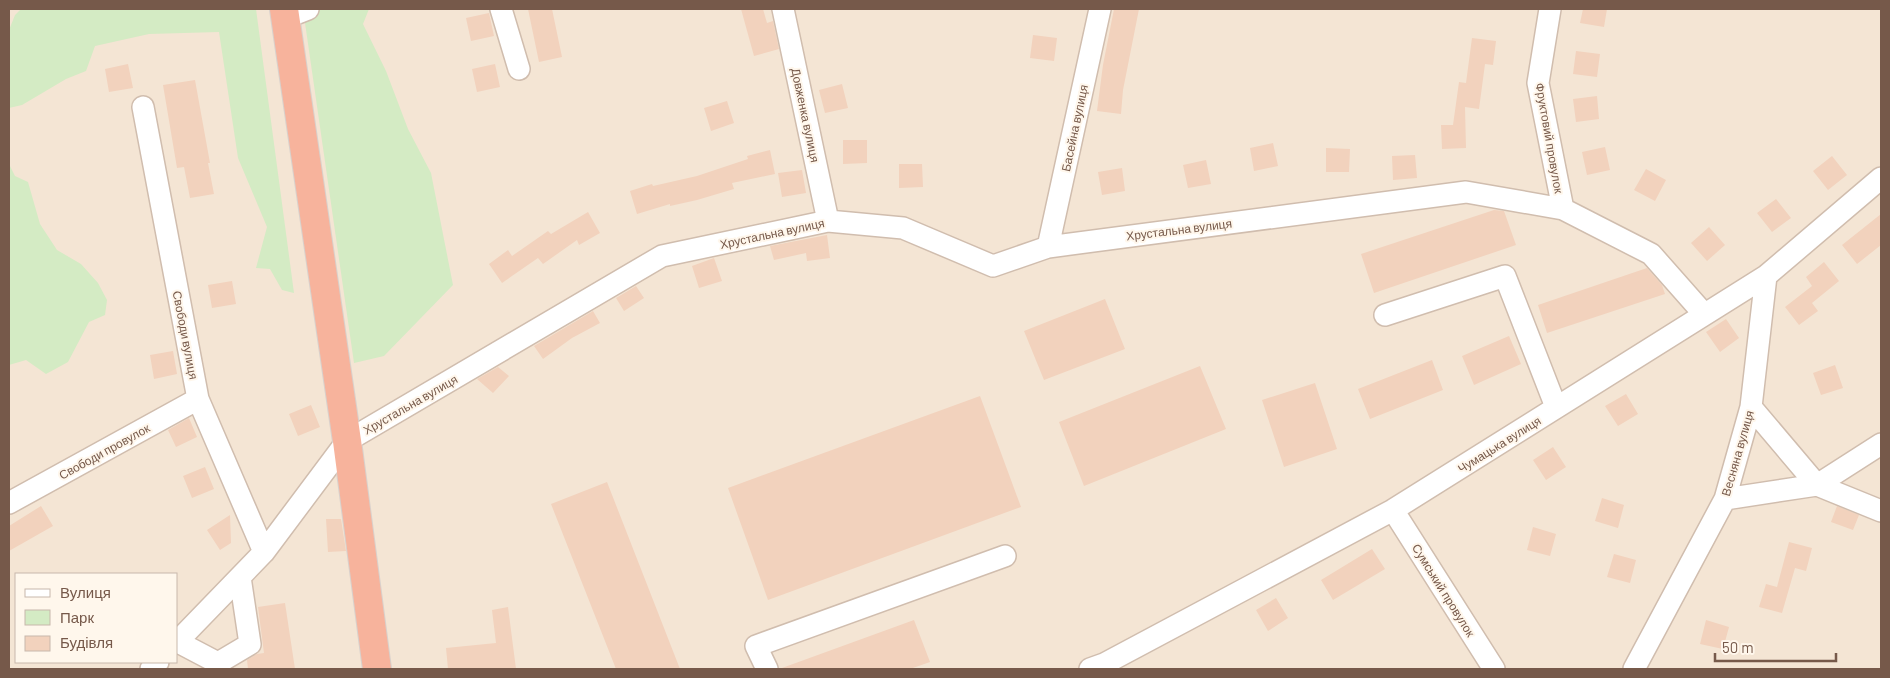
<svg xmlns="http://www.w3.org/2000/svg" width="1890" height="678" font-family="Barlow,sans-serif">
<rect width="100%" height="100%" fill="#fdf3e6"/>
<path fill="#f4e5d4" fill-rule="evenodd" d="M 9,9 L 1881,9 L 1881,669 L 9,669 ZM 16,574 L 176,574 L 176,662 L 16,662 Z"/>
<path fill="#d4ebc4" d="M 21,9 L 256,9 L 294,293 L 282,290 L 270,269 L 256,268 L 267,227 L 238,158 L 219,32 L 149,34 L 95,46 L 86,71 L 66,79 L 22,105 L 9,108 L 9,30 L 15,15 Z
M 303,9 L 369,9 L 363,24 L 386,71 L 408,129 L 431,173 L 453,285 L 384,356 L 354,363 Z
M 9,164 L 15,176 L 28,182 L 40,224 L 57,250 L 81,264 L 98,283 L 107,300 L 105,315 L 89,322 L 68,362 L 46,374 L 26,360 L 9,365 Z"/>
<path fill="#f2d2bd" d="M 528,9 L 552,9 L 562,57 L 539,62 Z
M 741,9 L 763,9 L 767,23 L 773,21 L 779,49 L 754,56 Z
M 1114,9 L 1139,9 L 1123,90 L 1121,114 L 1097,111 L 1103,65 Z
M 1583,9 L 1607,9 L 1604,27 L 1580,23 Z
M 489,13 L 494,36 L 471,41 L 466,18 Z
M 1033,35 L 1057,38 L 1054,61 L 1030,58 Z
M 1472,38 L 1496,41 L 1493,65 L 1485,64 L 1479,109 L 1465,107 L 1466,148 L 1442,149 L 1441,125 L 1453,125 L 1459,82 L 1466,83 Z
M 1576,51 L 1600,54 L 1597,77 L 1573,74 Z
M 128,64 L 133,88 L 109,92 L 105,69 Z
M 495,64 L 500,87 L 477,92 L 472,69 Z
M 195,80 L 210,163 L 208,163 L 214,194 L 190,198 L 184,167 L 177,168 L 163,85 Z
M 842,84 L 848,108 L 825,113 L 819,90 Z
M 1597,96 L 1599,119 L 1576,122 L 1573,99 Z
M 727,101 L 734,123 L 711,131 L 704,108 Z
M 843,140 L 867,140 L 867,163 L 843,164 Z
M 1273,143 L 1278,166 L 1254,171 L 1250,148 Z
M 1605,147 L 1610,170 L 1587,175 L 1582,152 Z
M 1326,148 L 1350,149 L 1349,172 L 1326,172 Z
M 770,150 L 775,174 L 732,183 L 734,189 L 697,200 L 670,206 L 670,204 L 637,214 L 630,191 L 652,184 L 653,186 L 697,176 L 748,159 L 747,156 Z
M 1415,155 L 1417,178 L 1393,180 L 1392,156 Z
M 1832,156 L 1847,175 L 1828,190 L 1813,171 Z
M 1206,160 L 1211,184 L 1188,188 L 1183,165 Z
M 899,164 L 922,164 L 923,187 L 899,188 Z
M 1122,168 L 1125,191 L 1102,195 L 1098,172 Z
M 1646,169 L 1666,180 L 1655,201 L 1634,190 Z
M 802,170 L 806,193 L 782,197 L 778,173 Z
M 1776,199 L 1791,218 L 1772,232 L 1757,213 Z
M 1494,210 L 1504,211 L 1516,245 L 1374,293 L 1361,254 Z
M 588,212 L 600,233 L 579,245 L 577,240 L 543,264 L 538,258 L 502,283 L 489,264 L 508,250 L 512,256 L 548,231 L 551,234 Z
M 1881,214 L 1881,245 L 1857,264 L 1842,245 Z
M 1709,227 L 1725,245 L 1707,261 L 1691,243 Z
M 827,235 L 830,258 L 807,261 L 806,253 L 774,260 L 770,246 Z
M 714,258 L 722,281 L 699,288 L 692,266 Z
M 1824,262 L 1839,281 L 1812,303 L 1818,311 L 1799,325 L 1785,307 L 1812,286 L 1806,277 Z
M 1647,268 L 1662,285 L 1665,294 L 1547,333 L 1538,305 Z
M 232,281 L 236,304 L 212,308 L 208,285 Z
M 636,286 L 644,298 L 624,311 L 616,298 Z
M 1105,299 L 1125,349 L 1044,380 L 1024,331 Z
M 593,311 L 600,323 L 572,338 L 543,359 L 534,346 Z
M 1726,319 L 1739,338 L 1720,352 L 1706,332 Z
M 1509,336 L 1521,364 L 1474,385 L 1462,356 Z
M 173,351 L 177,374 L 154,379 L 150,355 Z
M 1432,360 L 1443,390 L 1370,419 L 1358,389 Z
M 1835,365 L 1843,388 L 1821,395 L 1813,373 Z
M 1200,366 L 1226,429 L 1084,486 L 1059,422 Z
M 498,367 L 509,376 L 493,393 L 477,379 Z
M 1315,383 L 1337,449 L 1284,467 L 1262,400 Z
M 1626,394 L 1638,414 L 1618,426 L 1605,406 Z
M 980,396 L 1021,507 L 768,600 L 728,488 Z
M 311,405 L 320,427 L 298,436 L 289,414 Z
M 189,418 L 197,437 L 176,447 L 168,430 Z
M 1553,447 L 1566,467 L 1546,480 L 1533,460 Z
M 205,467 L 214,489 L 192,498 L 183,476 Z
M 607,482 L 680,669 L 616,669 L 551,504 Z
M 1602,498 L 1624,505 L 1618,528 L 1595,521 Z
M 41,506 L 53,526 L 9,551 L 9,526 Z
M 1837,506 L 1859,515 L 1853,530 L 1831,522 Z
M 230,515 L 231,543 L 220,550 L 207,530 Z
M 326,519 L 341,519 L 346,551 L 328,552 Z
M 1533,527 L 1556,534 L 1550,556 L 1527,550 Z
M 1789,542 L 1812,548 L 1806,571 L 1795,568 L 1782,613 L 1759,607 L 1766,584 L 1777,587 Z
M 1372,549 L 1385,569 L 1333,600 L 1321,580 Z
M 1614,554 L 1636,560 L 1630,583 L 1607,577 Z
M 1276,598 L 1288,618 L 1268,631 L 1256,610 Z
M 285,603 L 295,669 L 248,669 L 247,660 L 257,654 L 264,653 L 258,607 Z
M 508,607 L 516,669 L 448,669 L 446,648 L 496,643 L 492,610 Z
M 914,620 L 930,662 L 910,669 L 782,669 L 782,668 Z
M 1706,620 L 1729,627 L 1723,649 L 1700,644 Z"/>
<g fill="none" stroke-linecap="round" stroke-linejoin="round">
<g stroke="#d0bdae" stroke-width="24">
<path id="minor" d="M 501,9 L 519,69
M 783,9 L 828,221
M 1550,9 L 1538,83 L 1563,209
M 285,18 L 308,9
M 143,107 L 198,399 L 264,552
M 1048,247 L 1100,9
M 1385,315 L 1505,276 L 1556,407
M 1751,407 L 1817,485 L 1881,511
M 1725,499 L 1817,485 L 1881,444
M 9,503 L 198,399
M 1393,510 L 1494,669
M 178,642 L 218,663 L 250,644 L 240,577
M 176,643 L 264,552 L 347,441 L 662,256 L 828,221 L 903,228 L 993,266 L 1048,247 L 1466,192 L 1563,209 L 1651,254 L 1704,314
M 151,669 L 158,662
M 767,669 L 756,646 L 1005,556
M 1090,669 L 1104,664 L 1393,510 L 1766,276 L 1881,178
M 1634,669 L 1725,499 L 1751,407 L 1766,276"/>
</g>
<g stroke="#d9d1cc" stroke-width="30">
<path id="highway" d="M 284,9 L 347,441 L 377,669"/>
</g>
<use href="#minor" stroke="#fff" stroke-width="21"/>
<use href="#highway" stroke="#f7b39c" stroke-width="28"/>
</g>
<g text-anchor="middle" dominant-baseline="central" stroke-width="4" stroke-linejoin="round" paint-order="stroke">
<g font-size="12" fill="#76594a" stroke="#fff7ec">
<text transform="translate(806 115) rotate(78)">Довженка вулиця</text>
<text transform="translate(1074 128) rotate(-78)">Басейна вулиця</text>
<text transform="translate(1550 138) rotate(80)">Фруктовий провулок</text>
<text transform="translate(1179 229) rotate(-7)">Хрустальна вулиця</text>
<text transform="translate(772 233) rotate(-12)">Хрустальна вулиця</text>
<text transform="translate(186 335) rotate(79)">Свободи вулиця</text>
<text transform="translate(410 404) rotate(-30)">Хрустальна вулиця</text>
<text transform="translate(1499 444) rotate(-32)">Чумацька вулиця</text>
<text transform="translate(104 451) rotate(-29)">Свободи провулок</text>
<text transform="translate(1737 453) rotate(-74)">Весняна вулиця</text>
<text transform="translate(1444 590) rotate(58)">Сумський провулок</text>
</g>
</g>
<rect width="1890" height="678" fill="none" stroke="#76594a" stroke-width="20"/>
<rect x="15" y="573" width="162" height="90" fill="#fff7ec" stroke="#c8b8ab"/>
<rect x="25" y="589" width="25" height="8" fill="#ffffff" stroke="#c8b8ab"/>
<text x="60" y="598" font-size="15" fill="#76594a">Вулиця</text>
<rect x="25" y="610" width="25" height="15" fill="#d4ebc4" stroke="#c8b8ab"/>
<text x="60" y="623" font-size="15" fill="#76594a">Парк</text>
<rect x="25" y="636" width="25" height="15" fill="#f2d2bd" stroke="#c8b8ab"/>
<text x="60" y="648" font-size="15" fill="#76594a">Будівля</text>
<path d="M1715 653v8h121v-8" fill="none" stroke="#76594a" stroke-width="2.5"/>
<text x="1722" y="653" font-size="15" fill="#76594a" stroke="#fff7ec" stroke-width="4" paint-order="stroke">50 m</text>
</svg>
